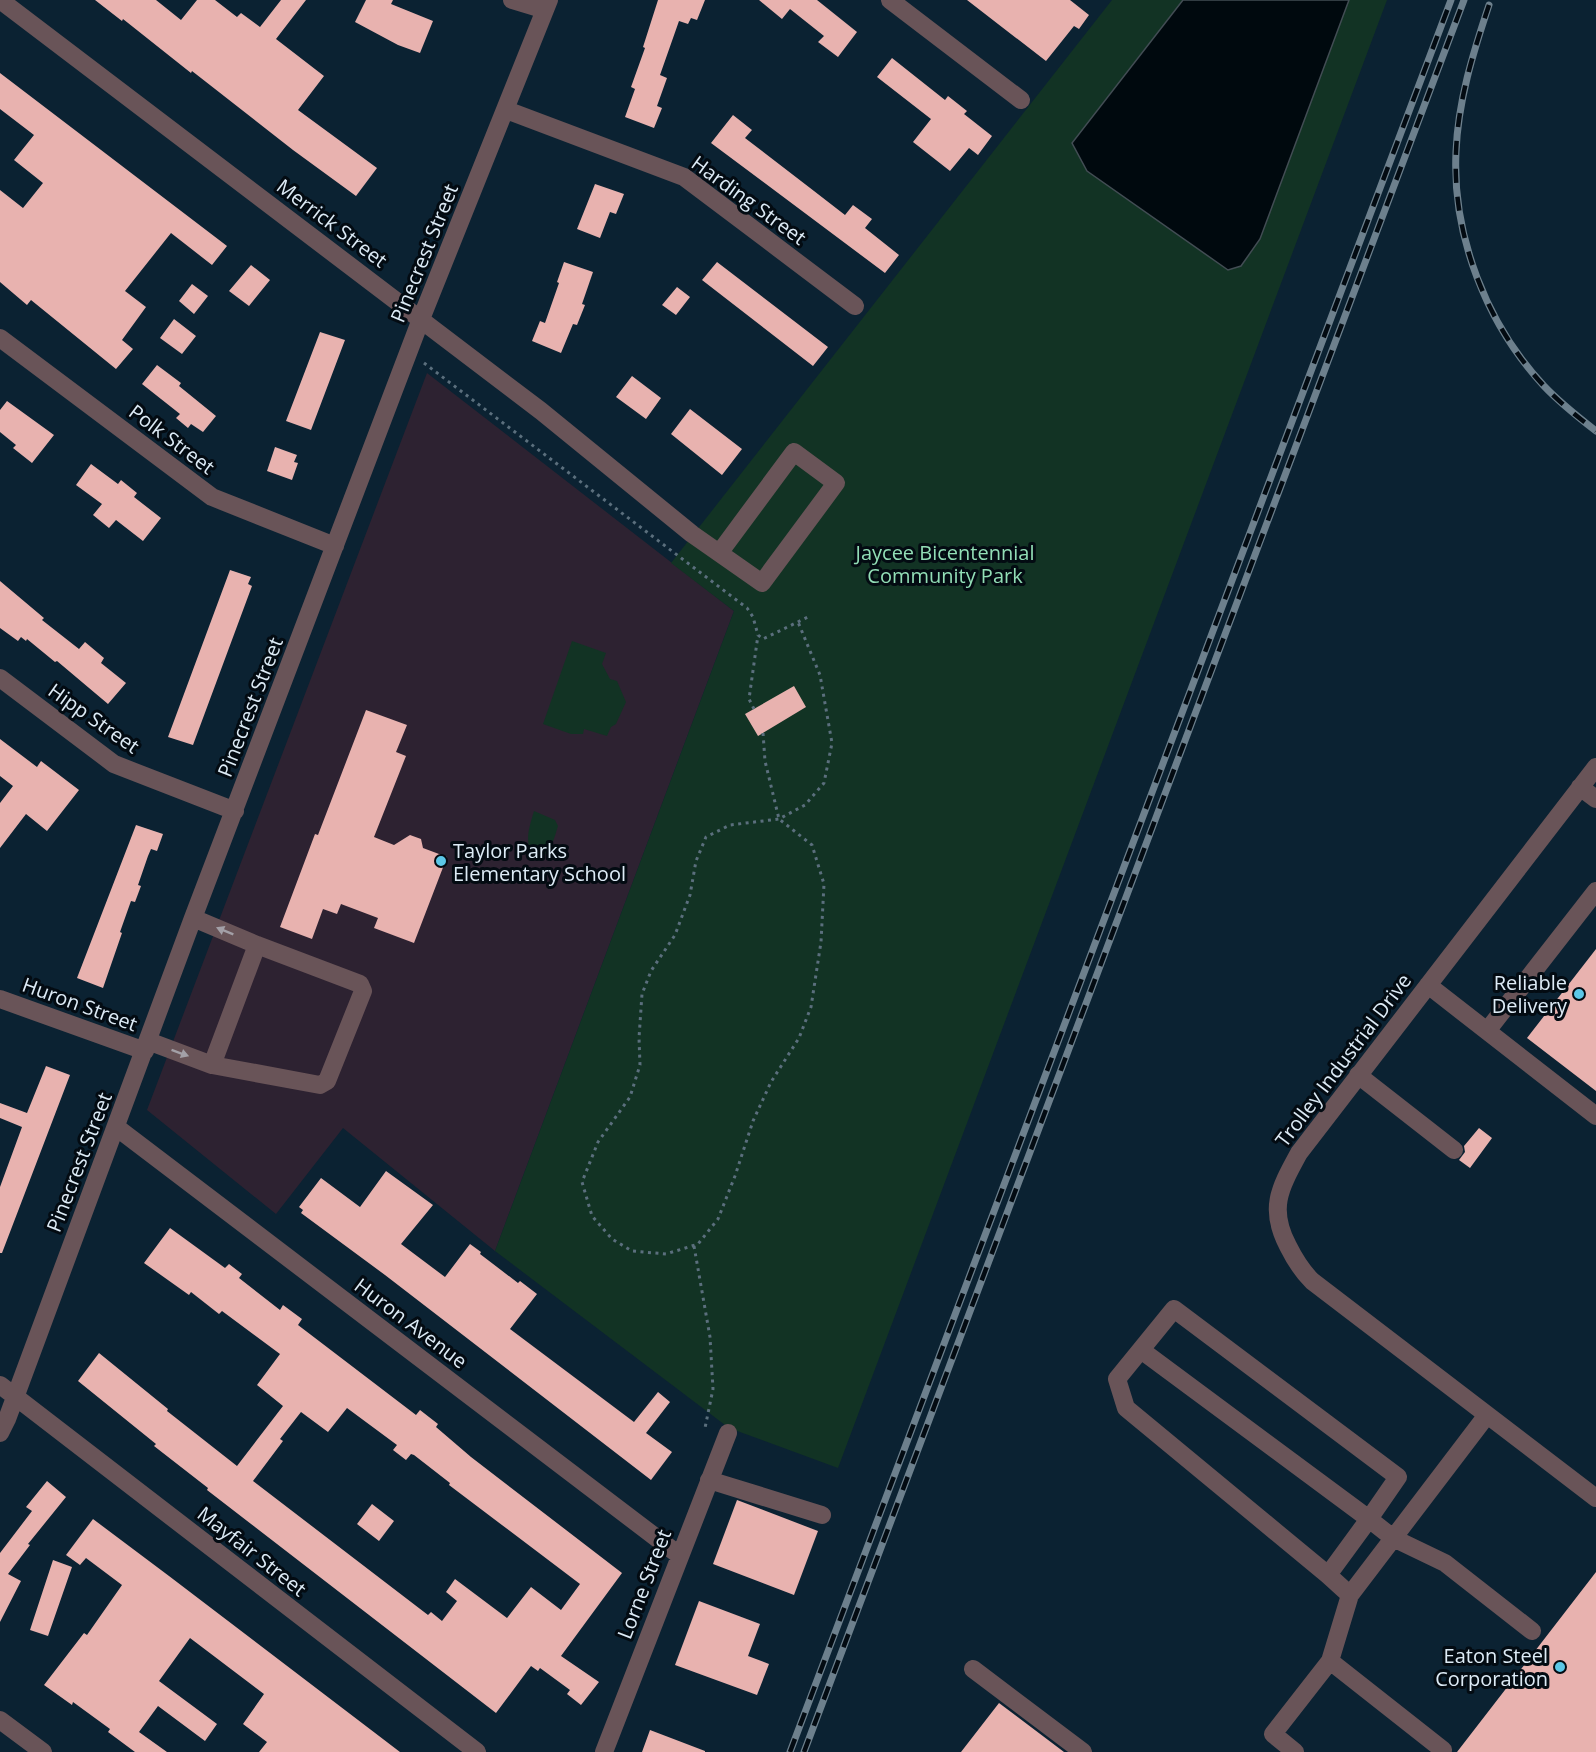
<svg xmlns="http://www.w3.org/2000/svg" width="1596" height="1752" font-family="'Open Sans',sans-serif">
<rect width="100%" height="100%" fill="#0b2232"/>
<path fill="#2d2231" d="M 427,373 L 734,611 L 495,1251 L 343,1128 L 276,1214 L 147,1110 Z"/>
<path fill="#123324" d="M 1112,0 L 1387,0 L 838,1468 L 729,1428 L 495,1251 L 734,611 L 671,563 Z
M 572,641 L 606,653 L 602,664 L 610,679 L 617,681 L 626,702 L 616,724 L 611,727 L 607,736 L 584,729 L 583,734 L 571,734 L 543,724 Z
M 534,811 L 555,820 L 558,826 C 554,839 551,852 538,861 C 522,845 529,829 534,811 Z"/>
<path fill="#00090e" stroke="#424d54" stroke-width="1.5" d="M 1183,0 L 1349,0 L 1260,239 L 1241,266 L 1228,270 L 1087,171 L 1072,143 Z"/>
<path fill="#e8b2af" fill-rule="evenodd" d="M 95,0 L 156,0 L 181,20 L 197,0 L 215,0 L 237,17 L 241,13 L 260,27 L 281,0 L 306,0 L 276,39 L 324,76 L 298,110 L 377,168 L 356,196 L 293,150 L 192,71 L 191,73 L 123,19 L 122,21 Z
M 366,0 L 393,0 L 391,4 L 433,21 L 420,53 L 398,45 L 355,22 Z
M 658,0 L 705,0 L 697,20 L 691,18 L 688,24 L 679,21 L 660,75 L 667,78 L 657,106 L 662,108 L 654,128 L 625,117 L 635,89 L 631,87 L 645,48 L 643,47 Z
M 759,0 L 817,0 L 857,32 L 838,57 L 818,42 L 824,36 L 790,9 L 782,19 Z
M 967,0 L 1070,0 L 1089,15 L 1079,29 L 1074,26 L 1046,61 Z
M 892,58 L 945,100 L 948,96 L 967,111 L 964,114 L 992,136 L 978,155 L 969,148 L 950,171 L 913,142 L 931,119 L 877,77 Z
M 0,73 L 227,246 L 212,265 L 171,233 L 125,291 L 146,307 L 122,340 L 133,349 L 116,369 L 31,300 L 27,305 L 0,282 L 0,190 L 23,208 L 43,183 L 14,160 L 34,135 L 0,109 Z
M 733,115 L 752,130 L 745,138 L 814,191 L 845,215 L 853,205 L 872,219 L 865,228 L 899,255 L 885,273 L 711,143 Z
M 595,184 L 624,194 L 616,214 L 610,212 L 600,238 L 577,229 Z
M 564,262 L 593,272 L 582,304 L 585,305 L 577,325 L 573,324 L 561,353 L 532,341 L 540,321 L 545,323 L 559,283 L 557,282 Z
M 717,262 L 828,347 L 813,366 L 702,280 Z
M 251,265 L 270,280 L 249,306 L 229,291 Z
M 192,284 L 208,296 L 194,314 L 179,301 Z
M 677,287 L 690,297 L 676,315 L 662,305 Z
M 174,319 L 196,336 L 182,354 L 160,338 Z
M 320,332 L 345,340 L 311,430 L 286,421 Z
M 157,365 L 181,383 L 179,386 L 216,416 L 203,432 L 191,424 L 188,428 L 176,418 L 180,414 L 142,384 Z
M 632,376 L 661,398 L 646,419 L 616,397 Z
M 7,401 L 54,435 L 32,463 L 13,448 L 16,445 L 0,432 L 0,410 Z
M 690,409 L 742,449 L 722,475 L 671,434 Z
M 275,447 L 297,455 L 294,462 L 298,463 L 292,480 L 267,471 Z
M 91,464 L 118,484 L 121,480 L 137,493 L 134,497 L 161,518 L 143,541 L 116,520 L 109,528 L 93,515 L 102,504 L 76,485 Z
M 230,570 L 251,577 L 248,584 L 252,586 L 193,745 L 168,737 Z
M 0,581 L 44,618 L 42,620 L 79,649 L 85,642 L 104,658 L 101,663 L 126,683 L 108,704 L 57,661 L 55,662 L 27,639 L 26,641 L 21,637 L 18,641 L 0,628 Z
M 794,686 L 806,707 L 758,736 L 745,714 Z
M 366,710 L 407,725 L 396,752 L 406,756 L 374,837 L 394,845 L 410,835 L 421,839 L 423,848 L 447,857 L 414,943 L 374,928 L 378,918 L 341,904 L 337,914 L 323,909 L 312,939 L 280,927 L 315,834 L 318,835 Z
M 0,739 L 37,767 L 41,761 L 79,790 L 47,831 L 26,814 L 0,848 L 0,803 L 13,786 L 0,776 Z
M 136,825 L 163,834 L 157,851 L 151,849 L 148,856 L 138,885 L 141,886 L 135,902 L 131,901 L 120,932 L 122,933 L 103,988 L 77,978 Z
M 1596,949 L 1596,1091 L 1527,1038 Z
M 46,1066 L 70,1075 L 2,1253 L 0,1253 L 0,1187 L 22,1127 L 0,1118 L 0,1103 L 27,1113 Z
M 1479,1128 L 1492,1138 L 1470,1168 L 1459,1160 L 1465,1152 L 1464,1146 Z
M 386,1171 L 433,1205 L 401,1244 L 445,1277 L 470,1244 L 481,1252 L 480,1254 L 518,1283 L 520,1281 L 537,1294 L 510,1329 L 634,1422 L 658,1392 L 670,1402 L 646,1433 L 672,1452 L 651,1480 L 385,1275 L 301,1213 L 303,1210 L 299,1207 L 321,1178 L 360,1207 Z
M 170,1228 L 225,1268 L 229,1264 L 242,1274 L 239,1278 L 280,1310 L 283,1305 L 302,1319 L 298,1325 L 416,1415 L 420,1410 L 438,1424 L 436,1427 L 471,1457 L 622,1573 L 561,1656 L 599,1682 L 581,1705 L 567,1694 L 570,1690 L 540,1668 L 538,1671 L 531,1666 L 496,1713 L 207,1490 L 208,1488 L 154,1446 L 156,1444 L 78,1381 L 99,1353 L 168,1409 L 167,1411 L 237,1466 L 283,1406 L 257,1385 L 280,1354 L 222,1311 L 219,1314 L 191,1292 L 189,1295 L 144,1263 ZM 347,1408 L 397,1445 L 393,1450 L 406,1460 L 411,1454 L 414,1455 L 450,1483 L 449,1485 L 580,1584 L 561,1610 L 531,1587 L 507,1618 L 455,1579 L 446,1592 L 457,1601 L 442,1621 L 431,1612 L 428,1615 L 253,1481 L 283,1441 L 280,1439 L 301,1412 L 328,1432 Z
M 47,1481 L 66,1497 L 28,1544 L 30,1545 L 8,1574 L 21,1581 L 0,1622 L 0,1553 L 32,1511 L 26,1507 Z
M 737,1500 L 818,1531 L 794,1595 L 713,1564 Z
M 372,1504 L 394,1521 L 379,1541 L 357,1524 Z
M 93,1519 L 169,1576 L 400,1752 L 259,1752 L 267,1742 L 243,1724 L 264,1694 L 190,1638 L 159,1681 L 217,1724 L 205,1741 L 158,1706 L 139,1732 L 167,1752 L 135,1752 L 108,1732 L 110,1729 L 73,1702 L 72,1705 L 44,1685 L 84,1633 L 87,1635 L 122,1585 L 86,1558 L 80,1565 L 66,1555 Z
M 53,1560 L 72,1567 L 48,1636 L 30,1630 Z
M 1596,1572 L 1596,1752 L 1457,1752 Z
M 699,1601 L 760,1624 L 748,1656 L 769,1664 L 757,1695 L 675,1665 Z
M 999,1703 L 1064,1752 L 961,1752 Z
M 650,1730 L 705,1751 L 705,1752 L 642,1752 Z"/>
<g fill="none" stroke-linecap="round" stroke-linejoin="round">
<path stroke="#5b6f7d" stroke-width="3" stroke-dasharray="3 4.5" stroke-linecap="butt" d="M 424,363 L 747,608 L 753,617 L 758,635 L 763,639 L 810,616
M 754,709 L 749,699 L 758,635
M 763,733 L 765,761 L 779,819 L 812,845 L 824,884 L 821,942 L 811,1007 L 799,1038 L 771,1082 L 753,1121 L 735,1176 L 718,1219 L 698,1244 L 666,1254 L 632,1251 L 612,1239 L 592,1216 L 582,1182 L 598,1142 L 630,1097 L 640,1065 L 639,1038 L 642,994 L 651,971 L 675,935 L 690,895 L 696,861 L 706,837 L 730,825 L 779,819 L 805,805 L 824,783 L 832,743 L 820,675 L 798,622
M 694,1246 L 710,1337 L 713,1389 L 705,1428"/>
<path stroke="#695458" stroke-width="18" d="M 0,0 L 541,411 L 692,534 L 762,583 L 836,483 L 794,452 L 720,552
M 512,0 L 545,10
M 890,0 L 1021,100
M 506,110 L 684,177 L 855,306
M 0,338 L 212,497 L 335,546
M 0,678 L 114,764 L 235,811
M 1596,767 L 1299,1153 C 1280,1188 1268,1208 1288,1246 C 1295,1260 1301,1270 1312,1281 L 1596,1498
M 1580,787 L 1596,799
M 1428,985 L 1596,1116
M 0,999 L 145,1051
M 1487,1031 L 1596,891
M 148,1041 L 212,1065 L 320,1085 L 327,1081 L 363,991 L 360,984 L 257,945 L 193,918
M 212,1065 L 257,945
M 1358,1075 L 1454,1150
M 116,1127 L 679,1555
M 1141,1350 L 1369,1519 L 1328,1575
M 0,1385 L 477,1752
M 0,1433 L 7,1419 L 193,918 L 421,319 L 549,0
M 709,1480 L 822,1515
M 1350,1595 L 1328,1575 L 1126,1408 L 1117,1379 L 1174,1309 L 1398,1477 L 1369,1519 L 1393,1538 L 1445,1563 L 1532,1631
M 973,1669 L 1083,1752
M 0,1720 L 43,1752
M 1443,1750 L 1330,1661 L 1350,1595 L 1487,1415
M 604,1752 L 728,1433
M 1295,1752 L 1273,1734 L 1330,1661"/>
<g stroke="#6d808d" stroke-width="7">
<path id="rail" d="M 1489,5 C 1473,53 1458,101 1456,152 C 1452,236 1487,325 1544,386 C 1560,403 1578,417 1596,431
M 790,1752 L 1451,0
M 804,1752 L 1464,0"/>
</g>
<use href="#rail" stroke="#030b12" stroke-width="4.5" stroke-dasharray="14" stroke-linecap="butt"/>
</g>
<defs><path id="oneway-solid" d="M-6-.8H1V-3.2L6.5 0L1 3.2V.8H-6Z" transform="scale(1.5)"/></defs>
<g fill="#a3a0a7">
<use href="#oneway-solid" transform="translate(225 931) rotate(-158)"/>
<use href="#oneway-solid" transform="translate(180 1053) rotate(20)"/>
</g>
<g fill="#5cc7e7" stroke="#030b12" stroke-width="2">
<circle cx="441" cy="861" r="6"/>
<circle cx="1579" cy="994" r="6"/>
<circle cx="1560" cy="1667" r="6"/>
</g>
<g text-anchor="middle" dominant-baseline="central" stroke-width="6" stroke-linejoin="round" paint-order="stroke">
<g font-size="20" fill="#ddebf6" stroke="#030b12">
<text transform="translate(749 200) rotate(36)">Harding Street</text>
<text transform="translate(332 223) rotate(37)">Merrick Street</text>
<text transform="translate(424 253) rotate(-68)">Pinecrest Street</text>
<text transform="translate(172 439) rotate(37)">Polk Street</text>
<text transform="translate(250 707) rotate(-69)">Pinecrest Street</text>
<text transform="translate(94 718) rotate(35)">Hipp Street</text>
<text transform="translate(80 1004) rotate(20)">Huron Street</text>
<text transform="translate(1343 1060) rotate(-53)">Trolley Industrial Drive</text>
<text transform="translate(79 1162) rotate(-69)">Pinecrest Street</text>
<text transform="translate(411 1323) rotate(37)">Huron Avenue</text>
<text transform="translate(252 1551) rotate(38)">Mayfair Street</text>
<text transform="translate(644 1584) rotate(-69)">Lorne Street</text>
</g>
<g font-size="20" fill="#92deb6" stroke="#030b12">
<text x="945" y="552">Jaycee Bicentennial<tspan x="945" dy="23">Community Park</tspan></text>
</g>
<g font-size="20" fill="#ddebf6" stroke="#030b12" text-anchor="end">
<text x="453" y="850" text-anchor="start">Taylor Parks<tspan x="453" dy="23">Elementary School</tspan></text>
<text x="1567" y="982">Reliable<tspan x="1567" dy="23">Delivery</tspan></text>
<text x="1548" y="1655">Eaton Steel<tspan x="1548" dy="23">Corporation</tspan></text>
</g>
</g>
</svg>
